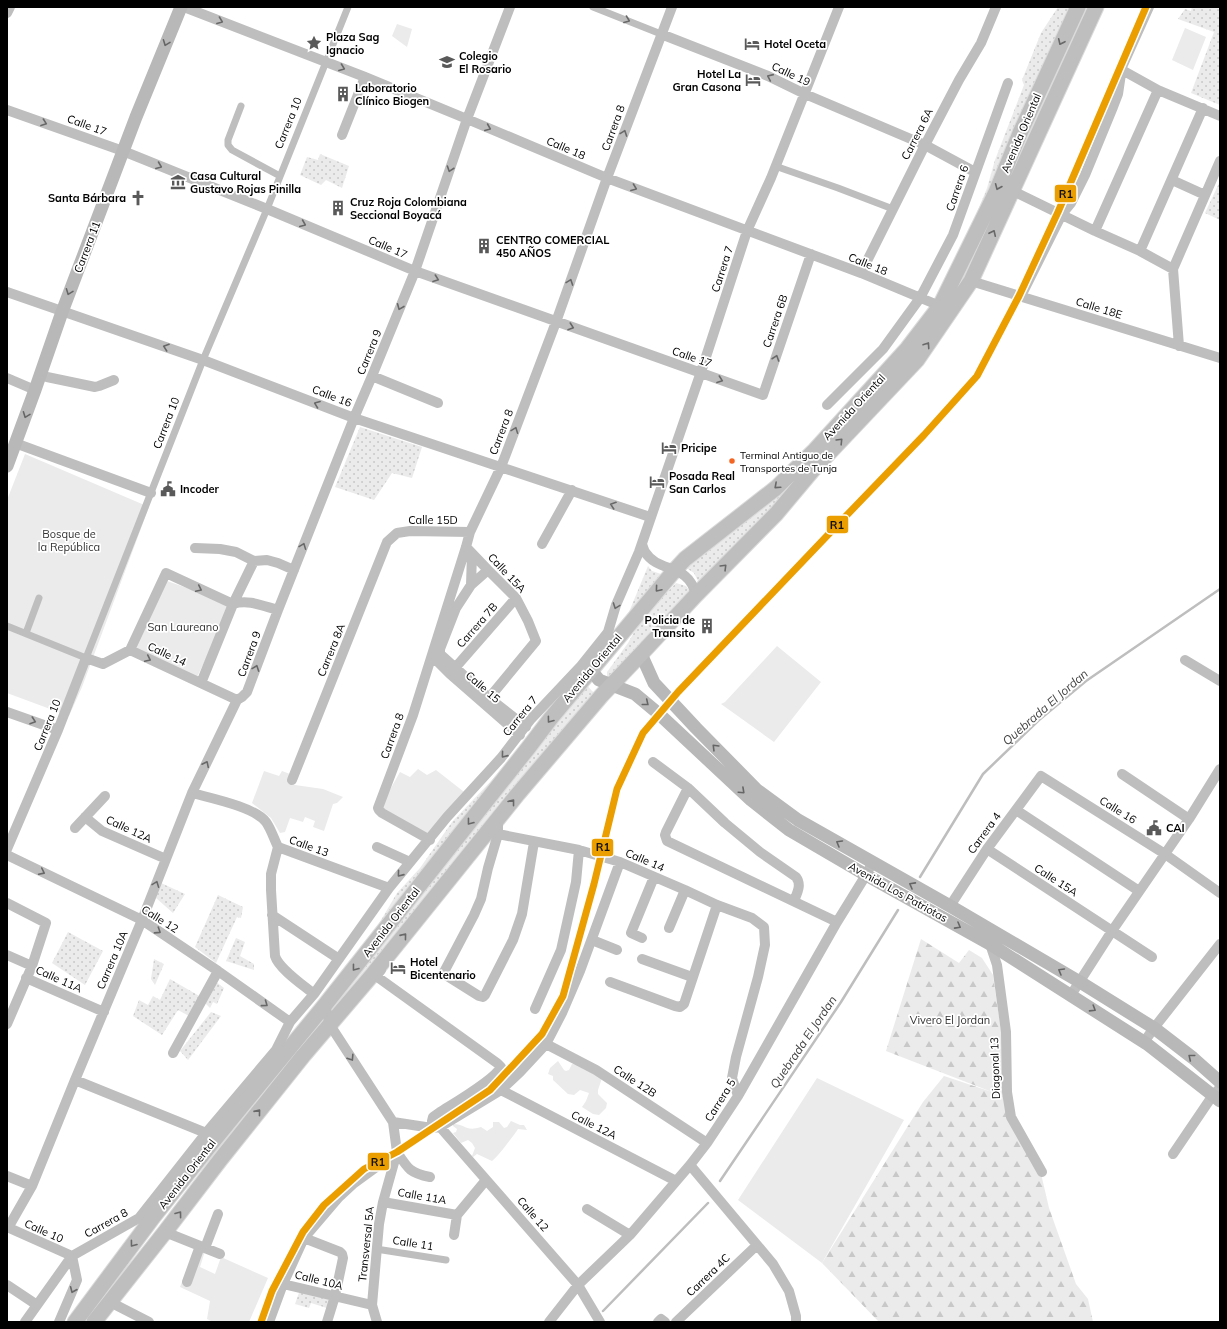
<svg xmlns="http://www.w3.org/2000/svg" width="1227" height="1329" font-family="Mulish,sans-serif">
<defs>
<pattern id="grass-dots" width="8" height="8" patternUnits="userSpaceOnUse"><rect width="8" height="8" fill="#ebebeb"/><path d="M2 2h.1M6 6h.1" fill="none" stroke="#c8c8c8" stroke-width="1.8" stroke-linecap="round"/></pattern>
<pattern id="forest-firs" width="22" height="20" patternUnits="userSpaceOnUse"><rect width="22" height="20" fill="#ebebeb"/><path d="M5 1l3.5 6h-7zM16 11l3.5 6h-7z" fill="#c8c8c8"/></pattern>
</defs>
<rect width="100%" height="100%" fill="#fff"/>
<path fill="url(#grass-dots)" d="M 1058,7 L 1074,7 L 958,259 L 987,188 L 995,160 L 1024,85 L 1022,80 L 1041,33 Z
M 1192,7 L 1220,7 L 1220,105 L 1191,93 L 1214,32 L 1178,19 L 1185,9 L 1191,11 Z
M 320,154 L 349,166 L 342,188 L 326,180 L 321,185 L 300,175 L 307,157 L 318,160 Z
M 1220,181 L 1220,220 L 1205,213 Z
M 360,427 L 422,447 L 412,478 L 392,473 L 374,500 L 335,487 Z
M 782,492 L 776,503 L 700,583 L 699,583 L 694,573 L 685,567 Z
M 648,566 L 652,571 L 664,575 L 631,614 L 629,612 Z
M 676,583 L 686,586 L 690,591 L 688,596 L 613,679 L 607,677 L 607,672 L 628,643 L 637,627 L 656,604 Z
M 587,685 L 592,691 L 597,694 L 511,789 L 331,1015 L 328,1013 L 470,830 L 508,786 L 525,761 Z
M 528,737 L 324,998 L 323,994 L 352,962 L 374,932 L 397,893 L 420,868 L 452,822 L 492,780 Z
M 161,883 L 185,894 L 173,913 L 156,898 Z
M 218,895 L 243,907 L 241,918 L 237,917 L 216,963 L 195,947 Z
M 68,932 L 103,951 L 85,985 L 52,963 Z
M 236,938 L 245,942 L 240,956 L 254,964 L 254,970 L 226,961 Z
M 154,959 L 164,964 L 155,985 L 151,979 Z
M 170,979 L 201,997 L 189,1016 L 178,1010 L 162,1035 L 133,1016 L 139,1000 L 148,1005 L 153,996 L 160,1000 Z
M 215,981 L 224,988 L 217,1004 L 213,1002 L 210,1008 L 202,1000 Z
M 211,1012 L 221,1016 L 188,1060 L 180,1051 Z
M 301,1287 L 334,1297 L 330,1309 L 311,1303 L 309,1308 L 295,1304 Z"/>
<path fill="url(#forest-firs)" d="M 921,939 L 959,963 L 969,950 L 982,958 L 993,975 L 1015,1129 L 1039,1165 L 1049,1208 L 1076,1284 L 1088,1299 L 1093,1322 L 879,1322 L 822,1263 L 923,1102 L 944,1076 L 992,1092 L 886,1051 Z"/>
<path fill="#ebebeb" d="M 397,24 L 412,29 L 407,47 L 392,36 Z
M 1185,28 L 1206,37 L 1193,70 L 1172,60 Z
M 25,454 L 149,507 L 82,687 L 69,716 L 7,693 L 7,500 Z
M 167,581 L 233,604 L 197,677 L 134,649 Z
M 777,646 L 821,682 L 774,742 L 721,704 L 725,702 Z
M 418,769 L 427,775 L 436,770 L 468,795 L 430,838 L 379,809 L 400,772 L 410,777 Z
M 264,771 L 279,776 L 282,771 L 290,774 L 287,780 L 295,785 L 323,789 L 343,797 L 337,803 L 333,804 L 324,831 L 313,827 L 315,821 L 305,817 L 303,822 L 290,818 L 285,832 L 280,833 L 271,818 L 252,803 Z
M 558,1061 L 564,1070 L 566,1071 L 569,1070 L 572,1064 L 580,1065 L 602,1078 L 598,1090 L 598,1094 L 607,1103 L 606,1108 L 599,1115 L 593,1114 L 582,1107 L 586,1101 L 589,1093 L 580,1090 L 574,1095 L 568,1094 L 553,1080 L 553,1076 L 548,1074 L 550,1068 Z
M 817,1078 L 904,1120 L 822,1263 L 738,1200 Z
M 511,1121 L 520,1125 L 524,1125 L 527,1130 L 518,1129 C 514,1135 497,1158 492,1161 L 477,1154 L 473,1157 L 472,1156 L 475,1148 L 472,1143 L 468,1140 L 461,1143 L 453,1133 L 456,1132 L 457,1129 L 453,1126 L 453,1124 C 466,1124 465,1132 481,1127 L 487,1131 L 493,1127 L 493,1122 L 499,1122 L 504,1128 L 507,1127 Z
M 196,1246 L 205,1251 L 200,1267 L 215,1274 L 221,1257 L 268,1278 L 249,1322 L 213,1322 L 207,1319 L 210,1301 L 180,1287 Z"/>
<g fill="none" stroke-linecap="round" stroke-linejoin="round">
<path stroke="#bebebe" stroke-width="2.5" d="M 920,877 L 983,774 L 1039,720 L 1086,681 L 1220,589
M 720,1181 L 841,1002 L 898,910
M 603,1311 L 708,1203"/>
<g stroke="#dbdbdb" stroke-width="17">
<path id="primary" d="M 75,1322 L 154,1216 L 215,1139 L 325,1005 L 529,747 L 551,718 L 674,571 L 685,559 L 776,488 L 815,450 L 907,349 L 940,306 L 996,192 L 1020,133 L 1078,7
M 94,1322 L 165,1232 L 220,1160 L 303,1056 L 373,974 L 517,795 L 602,695 L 641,654 L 696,595 L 776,514 L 812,471 L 917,360 L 971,281 L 1096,7"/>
</g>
<path stroke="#bebebe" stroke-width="7" d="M 593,7 L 661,34
M 241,106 L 228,140 L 228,145 L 232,150 L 280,176
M 775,166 L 838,188 L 893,209
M 7,626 L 86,658 L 203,360 L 267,209 L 348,7
M 26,633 L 39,598
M 376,1249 L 446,1260"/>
<path stroke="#bebebe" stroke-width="10" d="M 184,7 L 365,77 L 467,119 L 607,178 L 861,273 L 940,306
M 7,13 L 10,7
M 661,34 L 768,76 L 805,94 L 925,145 L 975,172
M 1122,70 L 1158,90 L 1220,116
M 7,110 L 123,151 L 267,209 L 415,271 L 763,395 L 811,254
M 342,135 L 365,77
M 1172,180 L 1205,195
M 1013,191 L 1095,231 L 1140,251 L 1173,269
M 1095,231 L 1158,90
M 1140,251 L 1203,108
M 861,273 L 925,145 L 959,80 L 981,43 L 996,7
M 971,281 L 1220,358
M 7,292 L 203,360 L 354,418 L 650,517
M 1021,296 L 1062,214 L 1071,203 L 1085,175 L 1113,107 L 1118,94 L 1122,67 L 1149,7
M 1179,346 L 1173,269 L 1220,161
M 41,374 L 47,377 L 95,387 L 99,386 L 114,380
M 372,376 L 438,403
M 7,378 L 35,390
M 827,405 L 883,349 L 920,298 L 953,235 L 1008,83
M 15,443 L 151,493
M 542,544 L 572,490
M 642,544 C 643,547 644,550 645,552 C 659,574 688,562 696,595
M 466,547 L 488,570 L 516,598 L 528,621 L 536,641 L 489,698
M 195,548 L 220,549 L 236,552 L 254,561 L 267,560 L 278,563 L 294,570
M 488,570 L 471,585 L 456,608 L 440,649 L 440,654 L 489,698 L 526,727
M 471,585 L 472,554
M 130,650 L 166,573 L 233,604 C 248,599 263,606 278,610
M 432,656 L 450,674 L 520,735
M 1185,660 L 1220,681
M 455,668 L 516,598
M 201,683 L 233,604 L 254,561
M 237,700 L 242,697 L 247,692 L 278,610 L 354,418 L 372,376 L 415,271 L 467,119 L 510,7
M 7,712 L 58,730
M 653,762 L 688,788 L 666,832 L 665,835 L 667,841 L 837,922
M 1122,774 L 1189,819
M 292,780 L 387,542 L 397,533 L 410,531 L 470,532
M 688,788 L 725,823 L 760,852 L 796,877 C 802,885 797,893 794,901
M 192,793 C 210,798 255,807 266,822 C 271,829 274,839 278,847 L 389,888
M 1016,810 L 1139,891
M 85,817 L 102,831 L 166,859
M 498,820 L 498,834 L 579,850 L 620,862 L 685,890 L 717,905 L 752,918 L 764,927 L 765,945 L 758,977 L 736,1057 L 732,1078 L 738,1096
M 75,828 L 105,796
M 498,834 L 488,868 L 481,899 L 474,915 L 444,972 L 444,974 L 479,996 L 483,997 L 485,995 L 513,940 L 522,914 L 534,842
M 430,840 L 382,813 L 379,810 L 378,808 L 413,715 L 466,547 L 470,532 L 501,467 L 556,322 L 607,178 L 672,7
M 278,847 L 271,874 L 271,890 L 275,956 C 279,969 303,985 314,994
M 377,847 L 410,862
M 7,849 L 58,730 L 86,658 L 103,664 L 130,650 L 237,700
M 987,849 L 1152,957
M 7,855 L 142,920 L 218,971 L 290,1022
M 7,903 L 46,923 L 32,966 L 7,1024
M 950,906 L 987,849 L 1041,776 L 1165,854 L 1220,893
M 272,915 L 339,959
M 669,928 L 685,890
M 642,938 L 631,933 L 654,877
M 592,940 L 617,950
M 992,941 L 990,944 L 997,965 L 1006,1032 L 1007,1092 L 1011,1117 L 1042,1172
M 7,955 L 32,966
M 642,959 L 692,977
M 381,970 L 376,976 L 497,1063 L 501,1067 C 494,1080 454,1103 440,1112 L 433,1117 L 432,1121 L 440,1127 L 578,1285 L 600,1322
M 26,978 L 104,1012
M 610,982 L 675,1006 L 680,1007 L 684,1004 L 717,905
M 1071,995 L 1112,931 L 1189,819 L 1220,769
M 325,1005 L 330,1025 L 393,1122 L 397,1152 L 383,1202 L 379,1224 L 372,1305 L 377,1322
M 535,1009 L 561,950 L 576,882 L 579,850
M 1144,1042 L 1154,1028 L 1220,944
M 546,1044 L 596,1070 L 707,1143
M 173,1053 L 218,971
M 75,1080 L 206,1133 L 211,1136
M 501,1090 L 676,1181
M 393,1122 L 432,1128 L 440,1127 L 501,1090 L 520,1072 L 546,1044 L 562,1013 L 580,971 L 620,862
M 1173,1154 L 1213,1095 L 1220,1088
M 690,1165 L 773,1264 L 789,1291 L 796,1316 L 796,1322
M 7,1176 L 32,1186
M 383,1202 L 457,1215
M 587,1209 L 630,1235
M 457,1215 L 486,1180
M 139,1218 L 206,1133 L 276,1050 L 290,1022 L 314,994 L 389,888 L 447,817 L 501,758 L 531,719 L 580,667 L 608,632 L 616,605 L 639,552 L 701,372 L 747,231 L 771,178 L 839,7
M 7,1227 L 72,1256
M 8,1228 L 32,1186 L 75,1080 L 142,920 L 192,793 L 237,700
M 165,1232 L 220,1254
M 454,1235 L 457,1215
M 304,1238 L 340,1252 L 342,1254 L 343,1258 L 335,1296 L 327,1322
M 205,1248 L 218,1214
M 187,1282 L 200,1246
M 283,1284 L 372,1305
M 7,1285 L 37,1305
M 110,1302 L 149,1322
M 25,1322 L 72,1256 L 139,1218 L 145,1218
M 59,1322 L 77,1280 L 72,1256
M 269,1322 L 283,1284 L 304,1238 L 339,1197 L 353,1184 L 397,1152 C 408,1169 410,1173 430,1177
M 549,1322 L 578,1285 L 630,1235 L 690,1165 L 707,1143 L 738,1096 L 837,922 L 866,875 L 872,863
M 658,1322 L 661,1319 L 665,1322
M 676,1322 L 757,1245"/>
<path stroke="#b8b8b8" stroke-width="13" d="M 7,466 L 35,390 L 62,312 L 136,117 L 181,7
M 641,654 L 654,683 L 696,728 L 757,790 L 798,820 L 950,906 L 1080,982 L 1154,1028 L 1193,1058 L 1220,1082
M 592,668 L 594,674 L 599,680 L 635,694 L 659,714 L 751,800 L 789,830 L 866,875 L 990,944 L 1147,1044 L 1220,1101"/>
<use href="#primary" stroke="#bebebe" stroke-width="15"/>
<g stroke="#fff" stroke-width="10">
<path id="rail-1" d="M 261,1322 L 272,1291 L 303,1232 L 324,1205 L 364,1169 L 397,1152 L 490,1090 L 542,1034 L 563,996 L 594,884 L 617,789 L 643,733 L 678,692 L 845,517 L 924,435 L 977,376 L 1019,296 L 1058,212 L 1146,7"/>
</g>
<use href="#rail-1" stroke="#eb9e00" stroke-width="7"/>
</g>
<defs><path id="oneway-chevron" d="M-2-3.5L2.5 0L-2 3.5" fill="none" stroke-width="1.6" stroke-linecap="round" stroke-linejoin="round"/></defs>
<g stroke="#686868">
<use href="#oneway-chevron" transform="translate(627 20) rotate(21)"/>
<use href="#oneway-chevron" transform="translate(220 21) rotate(21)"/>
<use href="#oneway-chevron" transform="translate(1061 42) rotate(115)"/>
<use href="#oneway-chevron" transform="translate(342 68) rotate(21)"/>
<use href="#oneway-chevron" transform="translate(770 77) rotate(-156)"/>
<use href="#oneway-chevron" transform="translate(44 123) rotate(20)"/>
<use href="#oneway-chevron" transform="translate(488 128) rotate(23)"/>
<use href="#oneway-chevron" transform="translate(624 133) rotate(-70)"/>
<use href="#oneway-chevron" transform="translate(159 166) rotate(22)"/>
<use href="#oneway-chevron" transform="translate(450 169) rotate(109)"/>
<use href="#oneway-chevron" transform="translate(998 187) rotate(113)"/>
<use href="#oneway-chevron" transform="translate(634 188) rotate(21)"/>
<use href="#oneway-chevron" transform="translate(303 224) rotate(23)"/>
<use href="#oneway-chevron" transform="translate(993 233) rotate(-65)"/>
<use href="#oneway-chevron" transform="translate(436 279) rotate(20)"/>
<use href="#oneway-chevron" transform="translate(570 282) rotate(-70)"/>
<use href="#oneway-chevron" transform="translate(400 307) rotate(112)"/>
<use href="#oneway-chevron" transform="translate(571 327) rotate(19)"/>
<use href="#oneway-chevron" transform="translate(927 345) rotate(-56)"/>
<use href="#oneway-chevron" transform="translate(166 347) rotate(-161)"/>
<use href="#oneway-chevron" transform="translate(776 358) rotate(-71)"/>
<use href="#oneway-chevron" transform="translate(720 380) rotate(20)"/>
<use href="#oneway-chevron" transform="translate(317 404) rotate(-159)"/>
<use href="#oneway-chevron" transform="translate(515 430) rotate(-69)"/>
<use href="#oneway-chevron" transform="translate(840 441) rotate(-46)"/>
<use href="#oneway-chevron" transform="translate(777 486) rotate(138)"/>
<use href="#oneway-chevron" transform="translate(613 505) rotate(-161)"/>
<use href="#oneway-chevron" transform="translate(303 546) rotate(-69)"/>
<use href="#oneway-chevron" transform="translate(724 567) rotate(-45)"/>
<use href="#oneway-chevron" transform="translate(199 589) rotate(25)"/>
<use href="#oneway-chevron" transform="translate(658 589) rotate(130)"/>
<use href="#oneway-chevron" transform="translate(616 606) rotate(110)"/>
<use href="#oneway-chevron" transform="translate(148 659) rotate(25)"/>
<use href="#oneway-chevron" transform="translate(256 668) rotate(-70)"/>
<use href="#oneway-chevron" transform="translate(550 720) rotate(127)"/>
<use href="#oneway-chevron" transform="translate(33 721) rotate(19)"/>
<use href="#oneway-chevron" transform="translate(504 755) rotate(129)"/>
<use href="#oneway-chevron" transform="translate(206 764) rotate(-64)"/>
<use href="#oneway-chevron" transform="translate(512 802) rotate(-52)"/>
<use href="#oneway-chevron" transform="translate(470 822) rotate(128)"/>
<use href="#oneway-chevron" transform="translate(42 872) rotate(26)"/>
<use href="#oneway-chevron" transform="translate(400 874) rotate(129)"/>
<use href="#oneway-chevron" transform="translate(156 884) rotate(-69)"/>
<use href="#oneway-chevron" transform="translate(158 931) rotate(33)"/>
<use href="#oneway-chevron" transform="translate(404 936) rotate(-51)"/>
<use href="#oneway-chevron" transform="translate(355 968) rotate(128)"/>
<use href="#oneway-chevron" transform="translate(265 1004) rotate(36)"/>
<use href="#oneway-chevron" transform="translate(351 1058) rotate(57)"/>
<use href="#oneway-chevron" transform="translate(258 1112) rotate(-51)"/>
<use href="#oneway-chevron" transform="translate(179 1214) rotate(-53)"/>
<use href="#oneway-chevron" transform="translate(133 1244) rotate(127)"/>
<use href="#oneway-chevron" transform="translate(73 1290) rotate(113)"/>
</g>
<g stroke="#656565">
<use href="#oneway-chevron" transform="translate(166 43) rotate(111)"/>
<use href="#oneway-chevron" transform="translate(69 292) rotate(111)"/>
<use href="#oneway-chevron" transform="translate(26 415) rotate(111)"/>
<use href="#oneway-chevron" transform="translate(646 703) rotate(39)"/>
<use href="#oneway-chevron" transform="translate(715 747) rotate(-135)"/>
<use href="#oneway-chevron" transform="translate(742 791) rotate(43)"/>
<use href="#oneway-chevron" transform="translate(839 843) rotate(-150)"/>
<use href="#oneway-chevron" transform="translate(912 885) rotate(-151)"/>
<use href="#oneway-chevron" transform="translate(958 926) rotate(29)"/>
<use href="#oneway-chevron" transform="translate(1061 971) rotate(-150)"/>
<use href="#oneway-chevron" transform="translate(1093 1009) rotate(32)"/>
<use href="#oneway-chevron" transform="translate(1191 1057) rotate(-141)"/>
</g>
<defs>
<g id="sight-bare" transform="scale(1.2)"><path d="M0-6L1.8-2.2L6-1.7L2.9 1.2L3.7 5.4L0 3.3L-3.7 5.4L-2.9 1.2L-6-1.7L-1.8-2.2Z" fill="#595959" stroke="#fff" stroke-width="2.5" paint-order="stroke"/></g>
<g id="hotel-bare" transform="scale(1.2)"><path d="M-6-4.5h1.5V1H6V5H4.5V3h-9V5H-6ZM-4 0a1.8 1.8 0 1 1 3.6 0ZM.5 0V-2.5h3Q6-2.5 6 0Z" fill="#595959" stroke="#fff" stroke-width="2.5" paint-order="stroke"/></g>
<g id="school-bare" transform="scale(1.2)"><path d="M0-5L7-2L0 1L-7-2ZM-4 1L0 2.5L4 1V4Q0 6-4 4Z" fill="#595959" stroke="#fff" stroke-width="2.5" paint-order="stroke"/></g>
<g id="building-bare" transform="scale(1.2)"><path d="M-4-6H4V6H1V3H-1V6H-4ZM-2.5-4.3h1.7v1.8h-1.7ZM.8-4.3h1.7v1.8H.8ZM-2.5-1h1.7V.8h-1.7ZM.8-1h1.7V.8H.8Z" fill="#595959" stroke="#fff" stroke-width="2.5" paint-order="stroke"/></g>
<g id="museum-bare" transform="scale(1.2)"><path d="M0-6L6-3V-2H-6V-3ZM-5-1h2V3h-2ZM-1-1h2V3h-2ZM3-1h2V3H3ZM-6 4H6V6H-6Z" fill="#595959" stroke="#fff" stroke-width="2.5" paint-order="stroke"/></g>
<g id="church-bare" transform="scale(1.2)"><path d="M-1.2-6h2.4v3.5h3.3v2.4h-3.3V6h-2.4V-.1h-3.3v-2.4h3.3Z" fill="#595959" stroke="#fff" stroke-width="2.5" paint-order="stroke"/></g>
<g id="civic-bare" transform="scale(1.2)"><path d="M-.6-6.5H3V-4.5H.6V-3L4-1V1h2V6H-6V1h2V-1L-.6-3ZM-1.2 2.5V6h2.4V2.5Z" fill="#595959" stroke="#fff" stroke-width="2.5" paint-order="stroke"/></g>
</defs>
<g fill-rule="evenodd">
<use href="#sight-bare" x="314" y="43"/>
<use href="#hotel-bare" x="752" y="44"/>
<use href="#school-bare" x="447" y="62"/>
<use href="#hotel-bare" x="753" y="80"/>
<use href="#building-bare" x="343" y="94"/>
<use href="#museum-bare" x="178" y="182"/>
<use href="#church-bare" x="138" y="198"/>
<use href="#building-bare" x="338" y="208"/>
<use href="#building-bare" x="484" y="246"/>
<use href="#hotel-bare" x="669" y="448"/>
<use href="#hotel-bare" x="657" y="482"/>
<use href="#civic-bare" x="168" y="489"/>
<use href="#building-bare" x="707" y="626"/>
<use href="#civic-bare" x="1154" y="828"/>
<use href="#hotel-bare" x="398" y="968"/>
</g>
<circle fill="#f26522" stroke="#fff" stroke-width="1.5" cx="732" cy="461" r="3.5"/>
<g text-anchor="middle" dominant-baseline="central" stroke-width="3.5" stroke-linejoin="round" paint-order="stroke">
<g font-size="10" fill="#000" stroke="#fff" text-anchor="start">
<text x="740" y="455">Terminal Antiguo de<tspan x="740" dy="13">Transportes de Tunja</tspan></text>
</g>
<g font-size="11" font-weight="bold" fill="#000" stroke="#fff" text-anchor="start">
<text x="326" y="37">Plaza Sag<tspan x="326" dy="13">Ignacio</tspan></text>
<text x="764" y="44">Hotel Oceta</text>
<text x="459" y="56">Colegio<tspan x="459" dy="13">El Rosario</tspan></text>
<text x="741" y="74" text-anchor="end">Hotel La<tspan x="741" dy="13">Gran Casona</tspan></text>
<text x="355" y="88">Laboratorio<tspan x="355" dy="13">Clínico Biogen</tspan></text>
<text x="190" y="176">Casa Cultural<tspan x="190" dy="13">Gustavo Rojas Pinilla</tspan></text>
<text x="126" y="198" text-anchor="end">Santa Bárbara</text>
<text x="350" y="202">Cruz Roja Colombiana<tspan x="350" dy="13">Seccional Boyacá</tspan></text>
<text x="496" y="240">CENTRO COMERCIAL<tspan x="496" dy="13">450 AÑOS</tspan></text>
<text x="681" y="448">Pricipe</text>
<text x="669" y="476">Posada Real<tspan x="669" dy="13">San Carlos</tspan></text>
<text x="180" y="489">Incoder</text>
<text x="695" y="620" text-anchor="end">Policia de<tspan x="695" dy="13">Transito</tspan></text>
<text x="1166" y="828">CAI</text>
<text x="410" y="962">Hotel<tspan x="410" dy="13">Bicentenario</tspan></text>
</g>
<g font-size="11" fill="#000" stroke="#fff">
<text transform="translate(791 74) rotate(25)">Calle 19</text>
<text transform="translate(288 123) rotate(-68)">Carrera 10</text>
<text transform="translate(87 125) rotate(20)">Calle 17</text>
<text transform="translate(613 128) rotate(-70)">Carrera 8</text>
<text transform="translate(1021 133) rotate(-67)">Avenida Oriental</text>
<text transform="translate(917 134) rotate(-63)">Carrera 6A</text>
<text transform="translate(566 148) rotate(23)">Calle 18</text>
<text transform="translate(957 188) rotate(-71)">Carrera 6</text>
<text transform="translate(87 247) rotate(-69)">Carrera 11</text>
<text transform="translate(388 247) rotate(23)">Calle 17</text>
<text transform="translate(868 264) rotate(22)">Calle 18</text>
<text transform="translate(722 269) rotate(-72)">Carrera 7</text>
<text transform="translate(1099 308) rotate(17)">Calle 18E</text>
<text transform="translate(775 321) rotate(-71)">Carrera 6B</text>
<text transform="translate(369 352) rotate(-68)">Carrera 9</text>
<text transform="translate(692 357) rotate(19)">Calle 17</text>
<text transform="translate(332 396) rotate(21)">Calle 16</text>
<text transform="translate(854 407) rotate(-47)">Avenida Oriental</text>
<text transform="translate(166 423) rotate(-69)">Carrera 10</text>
<text transform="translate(501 432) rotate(-69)">Carrera 8</text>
<text x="433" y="520">Calle 15D</text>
<text transform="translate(507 573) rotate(47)">Calle 15A</text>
<text transform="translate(477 625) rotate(-49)">Carrera 7B</text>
<text transform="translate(331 650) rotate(-68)">Carrera 8A</text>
<text transform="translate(167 654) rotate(25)">Calle 14</text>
<text transform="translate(249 654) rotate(-70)">Carrera 9</text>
<text transform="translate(592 668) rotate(-50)">Avenida Oriental</text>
<text transform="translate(483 687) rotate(41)">Calle 15</text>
<text transform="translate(520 716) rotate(-51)">Carrera 7</text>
<text transform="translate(47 725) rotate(-68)">Carrera 10</text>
<text transform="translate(392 736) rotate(-70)">Carrera 8</text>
<text transform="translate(1118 810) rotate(32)">Calle 16</text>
<text transform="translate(129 829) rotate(25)">Calle 12A</text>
<text transform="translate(984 833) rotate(-54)">Carrera 4</text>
<text transform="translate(309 846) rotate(20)">Calle 13</text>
<text transform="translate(645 860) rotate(23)">Calle 14</text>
<text transform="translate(1056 880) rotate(33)">Calle 15A</text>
<text transform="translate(898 892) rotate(29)">Avenida Los Patriotas</text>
<text transform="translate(160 919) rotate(32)">Calle 12</text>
<text transform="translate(391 922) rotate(-52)">Avenida Oriental</text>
<text transform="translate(112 960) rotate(-67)">Carrera 10A</text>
<text transform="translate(59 979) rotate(24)">Calle 11A</text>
<text transform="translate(995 1068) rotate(-92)">Diagonal 13</text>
<text transform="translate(635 1081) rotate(33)">Calle 12B</text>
<text transform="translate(720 1100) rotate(-58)">Carrera 5</text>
<text transform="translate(594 1125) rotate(27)">Calle 12A</text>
<text transform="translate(187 1174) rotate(-52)">Avenida Oriental</text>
<text transform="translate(422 1196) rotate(10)">Calle 11A</text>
<text transform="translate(533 1214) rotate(49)">Calle 12</text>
<text transform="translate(106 1223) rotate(-29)">Carrera 8</text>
<text transform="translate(44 1231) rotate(24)">Calle 10</text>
<text transform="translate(413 1243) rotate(9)">Calle 11</text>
<text transform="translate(366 1244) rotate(-84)">Transversal 5A</text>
<text transform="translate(708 1275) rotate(-44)">Carrera 4C</text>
<text transform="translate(319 1280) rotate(14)">Calle 10A</text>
</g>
<g font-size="11" fill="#323232" stroke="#fff">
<text x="69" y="534">Bosque de<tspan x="69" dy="13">la República</tspan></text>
<text x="183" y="627">San Laureano</text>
<text x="950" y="1020">Vivero El Jordan</text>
</g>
<g font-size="12" font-style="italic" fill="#434343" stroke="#fff">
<text transform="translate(1045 707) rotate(-41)">Quebrada El Jordan</text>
<text transform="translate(803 1042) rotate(-56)">Quebrada El Jordan</text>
</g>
</g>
<g stroke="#fff" stroke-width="1.5">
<rect x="1054" y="184" width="23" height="19" rx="4" fill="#eb9e00"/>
<rect x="826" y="515" width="23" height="19" rx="4" fill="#eb9e00"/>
<rect x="591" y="838" width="23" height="19" rx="4" fill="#eb9e00"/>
<rect x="367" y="1152" width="23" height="19" rx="4" fill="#eb9e00"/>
</g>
<g font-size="11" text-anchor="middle" font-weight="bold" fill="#111">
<text x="1066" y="198">R1</text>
<text x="837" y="529">R1</text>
<text x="603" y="851">R1</text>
<text x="378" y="1166">R1</text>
</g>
<rect width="1227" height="1329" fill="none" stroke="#000000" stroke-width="16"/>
</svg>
